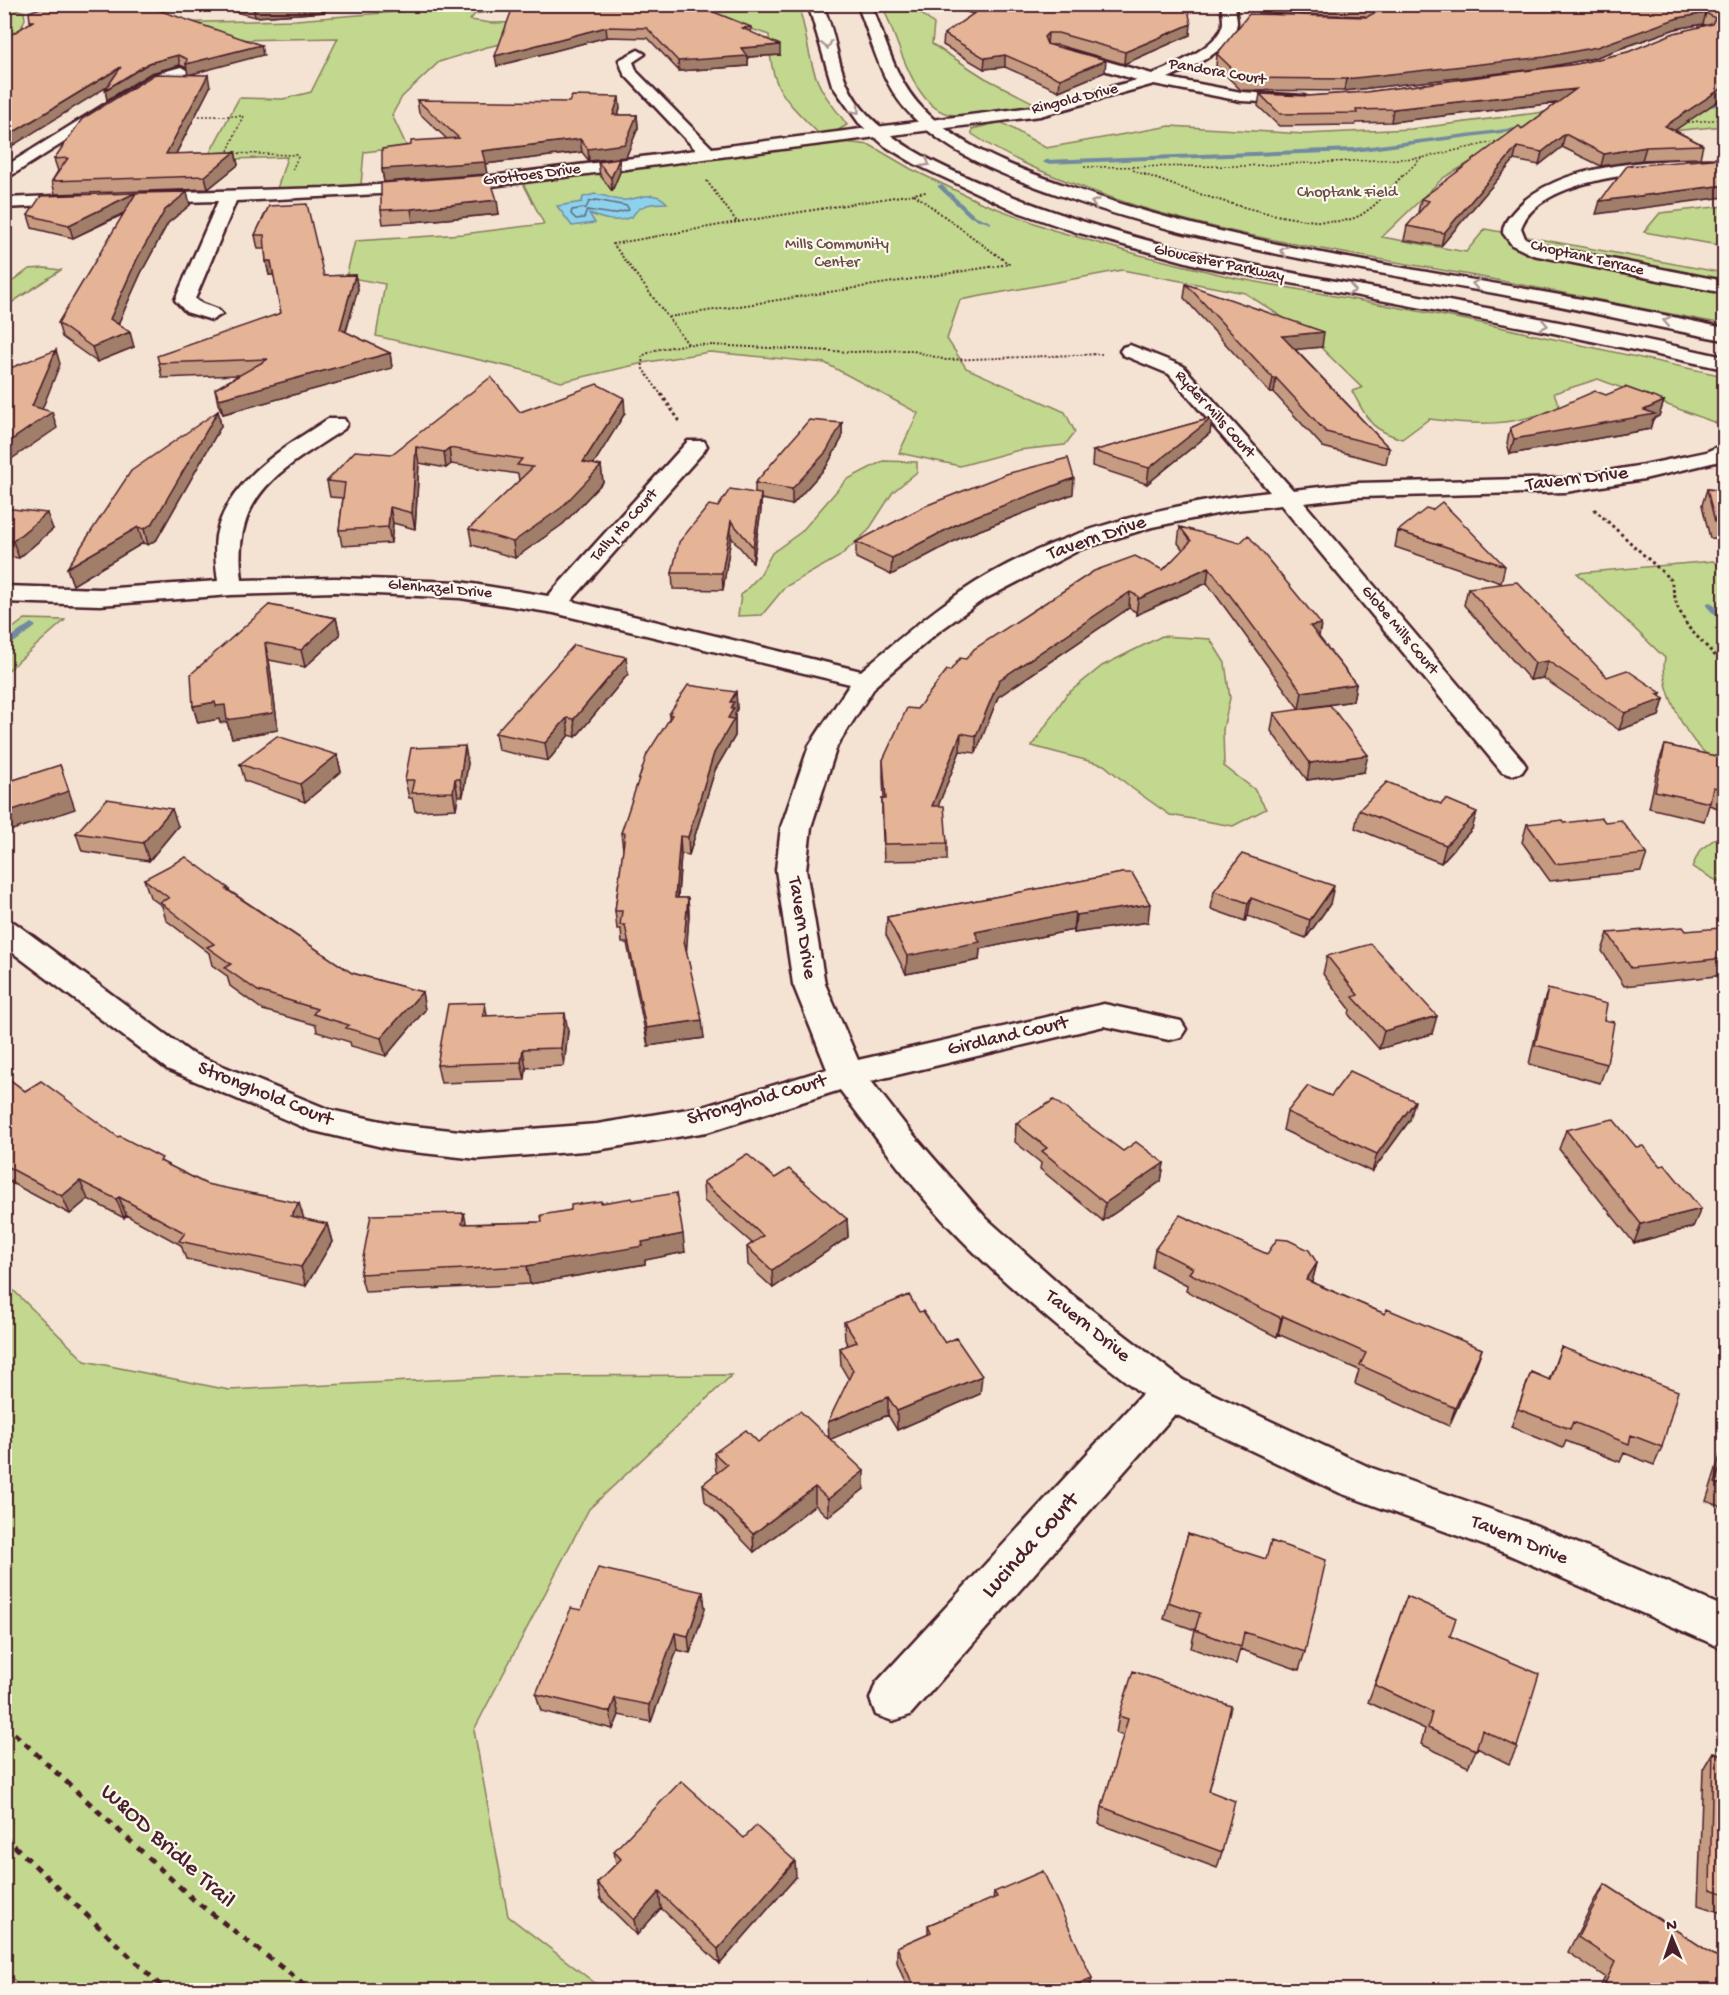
<svg xmlns="http://www.w3.org/2000/svg" width="1729" height="1995" font-family="'Gochi Hand',sans-serif">
<rect width="100%" height="100%" fill="#f4e3d2"/>
<filter id="ink" filterUnits="userSpaceOnUse"><feTurbulence type="fractalNoise" baseFrequency=".0167" numOctaves="2"/><feDisplacementMap in="SourceGraphic" scale="12" xChannelSelector="R" yChannelSelector="G"/><feConvolveMatrix kernelMatrix="1 2 1 2 8 2 1 2 1" color-interpolation-filters="sRGB"/></filter>
<g filter="url(#ink)">
<path fill="#c2d88e" stroke="#867c5c" stroke-width="1.5" d="M 4,5 L 24,12 L 25,19 L 22,26 L 296,20 L 482,5 L 501,7 L 494,11 L 475,14 L 470,20 L 491,23 L 685,19 L 747,5 L 798,5 C 807,30 807,57 818,82 C 825,99 838,111 847,125 L 835,132 L 819,134 C 783,97 770,89 769,35 L 743,26 L 537,36 L 487,47 L 439,62 L 402,97 L 392,115 L 407,147 L 364,152 L 361,185 L 277,189 L 287,157 L 206,160 L 239,98 L 283,99 L 311,92 L 338,38 L 93,43 L 16,36 L 5,37 Z
M 882,5 L 936,5 L 918,11 L 934,24 L 932,44 L 985,78 L 1036,104 C 1011,108 980,118 954,115 C 913,112 897,35 882,5 Z
M 1724,84 L 1724,126 L 1531,144 L 1487,152 L 1443,178 L 1382,237 L 1466,252 L 1485,229 L 1724,273 L 1724,324 C 1626,306 1529,285 1430,268 C 1315,248 1200,231 1090,190 C 1049,175 1009,159 972,134 L 972,129 L 1001,122 L 1046,148 L 1170,126 L 1305,134 L 1411,129 L 1575,108 Z
M 844,142 L 870,145 L 911,169 L 980,202 L 1053,230 L 1140,255 L 1235,278 L 1467,320 L 1724,376 L 1724,426 L 1598,379 L 1554,393 L 1560,408 C 1510,426 1481,426 1429,419 L 1402,439 C 1369,429 1368,420 1352,391 L 1362,388 L 1304,331 L 1245,293 L 1122,270 L 960,300 L 947,339 L 966,368 L 1065,412 L 1075,432 L 1065,445 L 1019,450 L 960,466 L 899,453 L 918,413 L 825,363 L 710,352 L 648,362 L 561,382 L 523,370 L 376,336 L 385,284 L 346,277 L 355,241 L 463,234 L 544,224 L 523,183 Z
M 1724,206 L 1724,246 L 1644,232 L 1660,213 Z
M 45,268 L 61,270 L 5,307 L 5,287 L 29,269 Z
M 883,461 L 917,462 L 917,472 L 893,492 L 868,531 L 839,557 L 785,587 L 762,615 L 738,616 L 741,595 L 760,575 L 772,553 L 801,532 L 846,480 Z
M 1713,561 L 1724,570 L 1724,767 C 1717,762 1709,756 1702,750 C 1683,732 1659,684 1665,658 L 1577,573 Z
M 25,619 L 65,620 L 5,673 L 5,634 Z
M 1162,636 L 1210,639 L 1225,663 L 1230,698 L 1223,729 L 1224,766 L 1254,789 L 1266,809 L 1233,826 L 1170,815 L 1133,789 L 1104,765 L 1032,746 L 1066,695 L 1102,666 Z
M 1724,821 L 1724,885 L 1692,867 L 1700,850 L 1720,835 Z
M 4,1281 L 85,1361 L 229,1390 L 513,1376 L 732,1375 L 589,1509 L 474,1730 L 508,1916 L 604,1990 L 24,1990 L 5,1971 Z"/>
<path fill="#8cd2ed" stroke="#728a9f" stroke-width="1.5" d="M 595,194 C 605,195 611,199 620,200 C 636,202 653,187 667,203 C 653,203 639,204 632,217 C 616,223 603,220 589,213 L 595,223 L 572,226 L 557,206 L 582,202 L 583,197 Z"/>
<g fill="none" stroke-linecap="round" stroke-linejoin="round">
<path stroke="#646779" stroke-width="1.5" d="M 596,200 L 627,206 L 629,210 L 613,214 L 587,210 L 584,218 L 576,219 L 571,214 L 572,210 L 586,208 L 589,202 Z"/>
<path fill="#728a9f" fill-rule="evenodd" d="M 1724,101 L 1724,105 L 1696,109 L 1693,107 Z
M 1530,126 L 1532,129 L 1354,152 L 1046,164 L 1043,162 L 1046,160 L 1354,148 Z
M 938,185 L 942,185 L 974,215 L 991,222 L 991,224 L 970,217 L 938,187 Z
M 1710,602 L 1724,614 L 1724,622 L 1721,621 L 1707,607 L 1707,603 Z
M 31,623 L 36,626 L 34,628 L 4,650 L 4,642 Z"/>
<g stroke="#4a1f2b" stroke-width="5">
<path id="minor" d="M 1221,4 L 1235,4 C 1235,10 1237,18 1237,23 C 1234,49 1188,69 1168,78 L 1241,92 L 1304,96 L 1309,98 L 1312,101 L 1309,104 L 1241,101 L 1154,84 L 1040,116 L 461,190 L 236,201 L 195,299 C 203,307 216,305 222,314 L 212,320 L 186,312 L 175,300 L 218,201 L 144,203 L 135,198 L 144,193 L 327,188 L 461,180 L 696,150 L 624,74 L 619,60 L 638,50 L 645,54 L 633,62 L 637,72 L 712,148 L 1040,106 L 1137,80 L 1057,56 L 1055,53 L 1057,50 L 1067,50 L 1152,74 C 1171,67 1220,46 1223,23 C 1223,17 1222,10 1221,4 Z
M 181,67 L 188,71 L 186,74 L 162,81 L 4,180 L 4,167 L 152,75 Z
M 1724,160 L 1724,170 C 1675,169 1541,172 1521,228 L 1525,238 L 1544,246 L 1724,281 L 1724,293 L 1533,255 L 1512,245 L 1503,233 C 1503,223 1509,217 1515,210 C 1557,161 1664,159 1724,160 Z
M 81,195 L 90,200 L 87,204 L 4,208 L 4,198 Z
M 1130,345 L 1183,366 L 1293,490 L 1357,483 L 1566,478 L 1644,465 L 1706,452 L 1724,444 L 1724,460 L 1644,479 L 1566,492 L 1357,497 L 1304,503 L 1522,760 L 1526,766 L 1522,772 L 1512,775 L 1502,772 L 1281,505 L 1236,510 L 1152,527 L 1081,549 L 981,601 L 938,632 L 876,685 L 837,746 L 811,827 L 806,870 L 825,984 L 858,1060 L 1104,1004 L 1181,1021 L 1186,1029 L 1181,1037 L 1169,1040 L 1104,1026 L 871,1081 L 910,1131 L 986,1218 L 1071,1294 L 1183,1380 L 1369,1467 L 1535,1525 L 1724,1607 L 1724,1649 L 1505,1553 L 1340,1493 L 1175,1414 L 910,1715 L 893,1721 L 876,1715 L 870,1699 L 876,1683 L 1142,1394 C 1080,1345 1017,1296 961,1239 C 916,1194 878,1140 840,1090 L 707,1132 L 597,1150 L 478,1159 L 395,1150 L 310,1130 L 167,1069 L 4,946 L 4,920 L 15,923 L 191,1053 L 330,1110 L 395,1124 L 478,1133 L 597,1124 L 706,1106 L 827,1069 L 793,984 L 776,870 L 781,827 L 809,746 L 850,684 L 554,613 L 460,598 L 335,592 L 231,595 L 100,605 L 4,602 L 4,586 L 100,589 L 218,581 C 216,566 214,551 216,536 C 227,480 285,447 328,419 L 344,419 L 347,424 L 344,429 C 280,471 231,494 242,580 L 335,578 L 460,582 L 548,596 L 688,441 L 704,441 L 707,446 L 704,451 L 571,601 L 861,671 C 894,643 926,616 961,592 C 1051,531 1164,504 1270,492 L 1169,374 L 1123,355 L 1120,351 L 1123,347 Z"/>
</g>
<g stroke="#4a1f2b" stroke-width="5">
<path id="major" d="M 808,4 L 822,4 C 842,45 833,79 869,116 C 902,150 949,170 992,188 C 1136,249 1290,273 1443,300 C 1537,317 1631,336 1724,357 L 1724,369 L 1549,332 L 1201,266 L 1076,232 L 1018,212 L 915,164 L 885,146 L 859,123 L 832,85 Z
M 857,4 L 871,4 C 887,42 894,79 923,109 C 962,149 1018,169 1070,187 C 1260,255 1463,273 1659,314 L 1724,328 L 1724,340 C 1647,326 1571,307 1494,293 C 1347,267 1200,246 1059,195 C 1008,177 953,157 913,117 C 881,86 874,45 857,4 Z"/>
</g>
<path stroke="#4a1f2b" stroke-width="1.5" stroke-dasharray="2 2" stroke-linecap="butt" d="M 191,116 L 243,116 L 227,153 L 296,155 L 298,157 L 292,170
M 1680,123 L 1724,119
M 1084,167 L 1243,166 L 1421,158 L 1503,140
M 1133,170 L 1148,176
M 1403,176 L 1421,158"/>
<path stroke="#4a1f2b" stroke-width="2" stroke-dasharray="2 2" stroke-linecap="butt" d="M 1144,174 C 1189,192 1306,232 1351,219 C 1371,214 1390,188 1404,174
M 738,222 L 926,192
M 669,317 L 1009,264 L 914,194
M 688,344 L 613,244 L 737,222 L 706,180
M 662,396 L 643,369 L 642,356 L 655,350 L 688,344 L 853,352 L 910,350 L 946,360 L 1102,354"/>
<path stroke="#4a1f2b" stroke-width="3" stroke-dasharray="3 3" stroke-linecap="butt" d="M 661,394 L 681,423
M 1594,509 L 1671,580 L 1677,606 L 1688,627 L 1724,665"/>
<path stroke="#4a1f2b" stroke-width="5" stroke-dasharray="7 7" stroke-linecap="butt" d="M 4,1724 L 194,1900 L 311,1990
M 4,1836 L 165,1990"/>
<use href="#minor" fill="#fbf7ec" fill-rule="evenodd"/>
<use href="#major" fill="#fbf7ec" fill-rule="evenodd"/>
</g>
<path fill="#c59b82" stroke="#4a1f2b" stroke-width="1.5" d="M 51,4 L 166,4 L 163,12 L 263,55 L 187,68 L 180,65 L 151,73 L 107,100 L 106,88 L 31,22 Z
M 204,4 L 372,4 L 324,9 L 325,12 L 255,17 Z
M 498,4 L 694,4 L 751,32 L 780,55 L 748,57 L 748,66 L 679,71 L 648,38 L 607,37 L 497,66 L 512,12 Z
M 947,4 L 1187,4 L 1190,35 L 1124,64 L 1058,45 L 1051,45 L 1105,72 L 1059,91 L 1005,67 L 984,69 L 943,45 L 944,34 L 973,14 L 947,6 Z
M 1259,4 L 1725,4 L 1725,96 L 1674,130 L 1703,145 L 1700,158 L 1642,160 L 1601,166 L 1562,147 L 1539,165 L 1514,160 L 1441,246 L 1404,240 L 1407,226 L 1419,213 L 1418,212 L 1421,199 L 1522,129 L 1557,103 L 1391,122 L 1356,123 L 1355,125 L 1279,126 L 1258,106 L 1260,94 L 1308,96 L 1366,92 L 1577,64 L 1628,52 L 1705,25 L 1703,24 L 1675,29 L 1594,58 L 1543,68 L 1344,91 L 1241,90 L 1216,66 L 1217,54 L 1367,17 L 1365,16 L 1258,13 Z
M 210,87 L 176,154 L 235,152 L 238,165 L 208,189 L 55,194 L 52,181 L 58,171 L 54,159 Z
M 417,100 L 620,109 L 618,115 L 637,115 L 638,128 L 626,157 L 589,161 L 582,152 L 485,164 L 487,174 L 384,182 L 382,169 L 411,145 L 447,139 L 419,113 Z
M 619,159 L 620,172 L 612,191 L 600,175 L 598,162 Z
M 489,175 L 499,214 L 413,222 L 383,224 L 381,210 Z
M 187,192 L 190,205 L 168,223 L 141,273 L 118,324 L 134,347 L 97,362 L 62,337 L 58,323 L 124,214 L 73,238 L 32,228 L 28,215 Z
M 269,206 L 324,276 L 355,275 L 358,289 L 346,332 L 390,353 L 392,368 L 223,414 L 218,404 L 215,389 L 239,375 L 162,378 L 159,363 L 281,313 L 274,275 L 269,275 L 266,261 L 265,249 L 258,249 L 255,235 Z
M 1186,284 L 1322,347 L 1295,349 L 1389,448 L 1386,464 L 1323,447 L 1274,393 L 1270,393 L 1184,298 Z
M 1606,395 L 1664,401 L 1659,416 L 1653,419 L 1650,429 L 1510,454 L 1507,443 L 1510,428 Z
M 218,411 L 221,426 L 157,539 L 148,545 L 143,543 L 73,585 L 67,568 Z
M 520,412 L 625,413 L 593,464 L 601,466 L 603,482 L 563,524 L 515,558 L 472,545 L 469,529 L 519,481 L 518,474 L 451,464 L 446,468 L 419,463 L 415,529 L 393,523 L 391,543 L 342,546 L 339,530 L 343,498 L 330,497 L 327,481 L 392,454 Z
M 1212,418 L 1210,433 L 1147,484 L 1092,466 L 1093,451 Z
M 842,423 L 842,438 L 826,467 L 792,505 L 761,499 L 761,510 L 753,563 L 731,537 L 723,590 L 673,589 L 672,573 L 718,507 L 755,493 L 755,483 Z
M 1707,489 L 1725,491 L 1725,539 L 1710,538 L 1702,505 Z
M 1073,494 L 962,537 L 891,575 L 856,558 L 856,542 Z
M 4,508 L 53,529 L 19,558 L 4,556 Z
M 1180,527 L 1321,624 L 1319,637 L 1356,684 L 1353,701 L 1299,709 L 1207,583 L 1136,615 L 1136,612 L 1129,608 L 998,697 L 976,753 L 960,751 L 938,806 L 947,843 L 947,860 L 884,861 L 882,817 L 882,799 L 884,799 L 883,778 L 883,760 L 917,709 L 950,671 L 1163,570 L 1183,550 L 1178,543 Z
M 1398,531 L 1505,566 L 1501,583 L 1395,547 Z
M 1468,588 L 1607,677 L 1664,699 L 1659,716 L 1619,730 L 1543,678 L 1530,680 L 1464,605 Z
M 269,605 L 336,618 L 340,635 L 305,667 L 269,660 L 278,730 L 232,738 L 227,722 L 220,723 L 219,719 L 198,723 L 193,706 Z
M 628,674 L 576,737 L 569,735 L 548,761 L 498,750 L 495,733 Z
M 736,692 L 737,709 L 735,713 L 735,736 L 715,770 L 689,855 L 681,854 L 678,898 L 688,898 L 689,915 L 686,950 L 704,1038 L 648,1046 L 627,943 L 622,943 L 621,929 L 617,929 L 615,911 L 623,849 L 621,833 L 669,719 L 669,714 Z
M 1274,713 L 1364,772 L 1307,780 L 1271,731 Z
M 1665,745 L 1725,758 L 1725,791 L 1718,808 L 1709,805 L 1704,821 L 1649,808 L 1659,762 Z
M 337,755 L 341,772 L 305,802 L 245,781 L 240,764 Z
M 468,763 L 463,796 L 458,796 L 456,809 L 415,811 L 412,798 L 409,798 L 405,780 Z
M 1359,810 L 1472,829 L 1441,863 L 1355,828 Z
M 1565,823 L 1647,854 L 1641,871 L 1550,881 L 1522,842 L 1527,824 Z
M 178,826 L 149,861 L 82,851 L 76,833 Z
M 1122,873 L 1148,922 L 1074,933 L 1073,930 L 980,949 L 979,960 L 906,974 L 886,935 L 887,917 Z
M 144,879 L 228,888 L 230,891 L 352,973 L 422,992 L 425,1010 L 386,1056 L 351,1046 L 350,1042 L 317,1032 L 316,1025 L 263,1010 L 230,986 L 227,976 L 212,965 L 209,953 L 166,920 L 162,906 L 150,897 Z
M 1214,891 L 1330,904 L 1306,938 L 1248,916 L 1245,921 L 1211,909 Z
M 1686,931 L 1725,935 L 1725,975 L 1624,986 L 1602,951 L 1608,933 Z
M 1327,956 L 1432,1034 L 1379,1049 L 1349,1015 L 1350,1009 L 1323,974 Z
M 1548,989 L 1604,1020 L 1607,1064 L 1600,1083 L 1529,1064 L 1542,1007 Z
M 487,1016 L 568,1031 L 564,1066 L 526,1068 L 525,1080 L 441,1083 L 437,1065 Z
M 4,1075 L 25,1091 L 118,1137 L 164,1163 L 206,1184 L 304,1219 L 327,1224 L 332,1242 L 306,1286 L 186,1259 L 181,1245 L 126,1215 L 124,1218 L 88,1199 L 70,1214 L 4,1179 Z
M 1331,1096 L 1410,1120 L 1372,1172 L 1283,1130 L 1287,1112 Z
M 1016,1123 L 1123,1151 L 1164,1163 L 1161,1181 L 1103,1221 L 1040,1169 L 1041,1163 L 1015,1142 Z
M 1566,1130 L 1636,1147 L 1693,1227 L 1634,1243 L 1559,1149 Z
M 775,1178 L 847,1219 L 848,1237 L 773,1288 L 748,1265 L 747,1247 L 752,1243 L 704,1201 L 703,1182 Z
M 633,1200 L 685,1252 L 645,1260 L 645,1264 L 530,1284 L 365,1292 L 360,1274 L 466,1224 L 542,1222 L 571,1210 L 601,1203 Z
M 1155,1249 L 1267,1254 L 1317,1263 L 1312,1282 L 1385,1314 L 1482,1349 L 1475,1368 L 1449,1426 L 1355,1384 L 1359,1370 L 1278,1334 L 1277,1337 L 1186,1291 L 1187,1285 L 1152,1267 Z
M 919,1312 L 980,1394 L 897,1430 L 888,1415 L 830,1439 L 864,1489 L 828,1517 L 815,1505 L 754,1552 L 705,1501 L 703,1484 L 717,1473 L 716,1471 L 714,1453 L 758,1442 L 829,1437 L 828,1422 L 849,1380 L 841,1366 L 840,1348 L 848,1345 L 845,1340 L 844,1322 Z
M 1561,1347 L 1662,1447 L 1654,1465 L 1624,1453 L 1620,1462 L 1566,1441 L 1563,1448 L 1511,1427 L 1531,1372 L 1549,1380 Z
M 1725,1440 L 1725,1508 L 1706,1501 Z
M 1188,1534 L 1305,1652 L 1299,1670 L 1240,1649 L 1236,1664 L 1191,1648 L 1195,1630 L 1164,1619 L 1168,1602 Z
M 703,1592 L 705,1609 L 690,1653 L 677,1650 L 651,1722 L 619,1715 L 613,1729 L 541,1711 L 536,1694 L 581,1610 Z
M 1407,1596 L 1450,1636 L 1517,1747 L 1509,1764 L 1477,1748 L 1468,1767 L 1421,1744 L 1425,1729 L 1368,1702 Z
M 1231,1706 L 1209,1791 L 1222,1852 L 1217,1868 L 1099,1824 L 1102,1807 L 1124,1736 L 1116,1733 L 1119,1716 Z
M 1713,1752 L 1725,1756 L 1725,1914 L 1698,1905 L 1703,1769 Z
M 744,1838 L 796,1877 L 720,1964 L 661,1908 L 637,1935 L 601,1899 L 597,1883 L 616,1864 L 614,1851 Z
M 1605,1884 L 1725,1990 L 1599,1990 L 1605,1977 L 1568,1952 L 1595,1899 Z
M 994,1892 L 1090,1990 L 908,1990 L 897,1962 L 897,1947 L 928,1934 L 928,1925 L 993,1899 Z"/>
<path fill="#a07e6a" stroke="#4a1f2b" stroke-width="1.5" d="M 160,4 L 166,4 L 160,20 L 158,10 Z
M 293,4 L 372,4 L 324,9 L 325,12 L 255,17 L 253,7 Z
M 1706,13 L 1703,24 L 1675,29 L 1594,58 L 1543,68 L 1344,91 L 1346,79 Z
M 1191,24 L 1190,35 L 1124,64 L 1125,52 Z
M 606,27 L 607,37 L 497,66 L 495,56 Z
M 751,27 L 751,36 L 742,28 Z
M 1048,33 L 1047,45 L 1044,37 Z
M 261,45 L 263,55 L 188,75 L 186,64 Z
M 780,45 L 780,55 L 748,57 L 748,66 L 679,71 L 678,61 L 741,48 Z
M 178,55 L 180,65 L 151,73 L 107,100 L 105,90 L 149,63 Z
M 1005,55 L 1005,67 L 984,69 L 985,58 Z
M 1106,60 L 1105,72 L 1059,91 L 1060,79 Z
M 121,67 L 123,77 L 4,151 L 4,138 Z
M 208,75 L 210,87 L 169,167 L 166,154 Z
M 1725,86 L 1725,96 L 1662,139 L 1665,126 Z
M 1576,89 L 1573,101 L 1391,122 L 1393,109 Z
M 619,97 L 620,109 L 614,127 L 613,115 Z
M 637,115 L 638,128 L 626,157 L 589,161 L 588,149 Z
M 1565,134 L 1562,147 L 1539,165 L 1542,152 Z
M 580,139 L 582,152 L 485,164 L 487,174 L 384,182 L 382,169 L 482,151 Z
M 1517,147 L 1514,160 L 1441,246 L 1444,233 Z
M 1646,147 L 1642,160 L 1601,166 L 1604,154 Z
M 235,152 L 238,165 L 208,189 L 205,176 Z
M 619,159 L 620,172 L 612,191 L 611,178 Z
M 1725,185 L 1725,197 L 1596,214 L 1600,201 Z
M 187,192 L 190,205 L 168,223 L 141,273 L 114,333 L 110,319 L 137,259 L 165,210 Z
M 135,193 L 138,206 L 73,238 L 69,225 Z
M 497,200 L 499,214 L 413,222 L 411,209 Z
M 266,261 L 271,261 L 274,275 L 269,275 Z
M 355,275 L 358,289 L 342,344 L 340,329 Z
M 130,332 L 134,347 L 97,362 L 92,347 Z
M 1324,332 L 1322,347 L 1280,351 L 1282,336 Z
M 56,350 L 60,364 L 37,422 L 32,406 Z
M 390,353 L 392,368 L 223,414 L 219,399 Z
M 1273,378 L 1276,378 L 1274,393 L 1270,393 Z
M 624,398 L 625,413 L 585,478 L 583,462 Z
M 1664,401 L 1659,416 L 1653,419 L 1650,429 L 1510,454 L 1514,439 L 1644,410 Z
M 218,411 L 221,426 L 157,539 L 148,545 L 144,529 Z
M 52,412 L 57,428 L 4,464 L 4,445 Z
M 1212,418 L 1210,433 L 1147,484 L 1149,468 Z
M 842,423 L 842,438 L 826,467 L 792,505 L 792,489 Z
M 416,447 L 419,463 L 415,529 L 412,513 Z
M 449,448 L 451,464 L 446,468 L 444,452 Z
M 601,466 L 603,482 L 563,524 L 515,558 L 513,542 Z
M 1074,478 L 1073,494 L 962,537 L 891,575 L 892,558 L 963,521 Z
M 761,494 L 761,510 L 753,563 L 753,547 Z
M 390,507 L 393,523 L 391,543 L 388,527 Z
M 47,513 L 53,529 L 19,558 L 13,541 Z
M 731,521 L 731,537 L 723,590 L 722,573 Z
M 138,527 L 143,543 L 73,585 L 67,568 Z
M 1209,567 L 1207,583 L 1136,615 L 1138,599 Z
M 1130,592 L 1129,608 L 998,697 L 976,753 L 976,736 L 999,680 Z
M 336,618 L 340,635 L 305,667 L 301,650 Z
M 1321,624 L 1318,641 L 1310,626 Z
M 265,643 L 269,660 L 278,730 L 232,738 L 227,722 L 220,723 L 219,719 L 198,723 L 193,706 L 215,702 Z
M 626,657 L 628,674 L 576,737 L 574,719 Z
M 1548,661 L 1543,678 L 1530,680 L 1535,663 Z
M 1356,684 L 1353,701 L 1299,709 L 1302,692 Z
M 736,692 L 737,709 L 735,713 L 735,736 L 715,770 L 689,855 L 688,837 L 714,753 L 728,718 L 730,702 Z
M 1661,693 L 1658,701 L 1664,699 L 1659,716 L 1619,730 L 1625,713 Z
M 567,718 L 569,735 L 548,761 L 545,743 Z
M 961,733 L 960,751 L 931,824 L 932,806 Z
M 465,746 L 468,763 L 463,796 L 460,779 Z
M 337,755 L 341,772 L 305,802 L 300,784 Z
M 1368,755 L 1364,772 L 1307,780 L 1310,763 Z
M 60,765 L 75,809 L 4,833 L 4,813 Z
M 455,779 L 458,796 L 456,809 L 453,792 Z
M 172,809 L 178,826 L 149,861 L 143,843 Z
M 1477,812 L 1472,829 L 1441,863 L 1446,845 Z
M 680,836 L 681,854 L 676,916 L 675,898 Z
M 1334,886 L 1330,904 L 1306,938 L 1310,920 Z
M 688,898 L 689,915 L 686,959 L 684,941 Z
M 1251,898 L 1248,916 L 1245,921 L 1248,903 Z
M 1150,904 L 1148,922 L 1074,933 L 1076,915 Z
M 1075,912 L 1073,930 L 980,949 L 979,960 L 906,974 L 907,956 L 975,932 Z
M 422,992 L 425,1010 L 386,1056 L 381,1038 Z
M 485,1003 L 488,1021 L 483,1016 Z
M 565,1013 L 568,1031 L 564,1066 L 561,1048 Z
M 1437,1016 L 1432,1034 L 1379,1049 L 1384,1031 Z
M 702,1020 L 704,1038 L 648,1046 L 646,1028 Z
M 523,1049 L 526,1068 L 525,1080 L 521,1062 Z
M 1415,1101 L 1410,1120 L 1372,1172 L 1377,1154 Z
M 1164,1163 L 1161,1181 L 1103,1221 L 1105,1203 Z
M 80,1181 L 88,1199 L 70,1214 L 62,1196 Z
M 119,1197 L 126,1215 L 124,1218 L 116,1199 Z
M 299,1203 L 305,1222 L 291,1216 Z
M 1701,1209 L 1693,1227 L 1634,1243 L 1641,1224 Z
M 464,1213 L 468,1231 L 462,1224 Z
M 847,1219 L 848,1237 L 773,1288 L 772,1270 Z
M 327,1224 L 332,1242 L 306,1286 L 301,1267 Z
M 683,1234 L 685,1252 L 645,1260 L 645,1264 L 530,1284 L 527,1266 L 642,1242 Z
M 1317,1263 L 1312,1282 L 1302,1298 L 1306,1280 Z
M 1283,1316 L 1278,1334 L 1277,1337 L 1281,1318 Z
M 1482,1349 L 1475,1368 L 1449,1426 L 1455,1408 Z
M 982,1376 L 980,1394 L 897,1430 L 897,1411 Z
M 888,1397 L 888,1415 L 829,1440 L 828,1422 Z
M 864,1471 L 864,1489 L 828,1517 L 828,1499 Z
M 815,1487 L 815,1505 L 754,1552 L 753,1534 Z
M 703,1592 L 705,1609 L 690,1653 L 688,1636 Z
M 675,1633 L 677,1650 L 651,1722 L 649,1705 Z
M 615,1698 L 619,1715 L 613,1729 L 610,1712 Z
M 795,1861 L 796,1877 L 720,1964 L 718,1949 Z
M 659,1892 L 661,1908 L 637,1935 L 634,1920 Z
M 1092,1978 L 1090,1990 L 1063,1990 Z"/>
<path fill="#e5b497" stroke="#4a1f2b" stroke-width="1.5" d="M 51,4 L 160,4 L 158,10 L 261,45 L 186,64 L 187,59 L 178,55 L 149,63 L 105,90 L 121,67 L 4,138 L 4,39 L 33,21 L 30,21 L 29,12 Z
M 242,4 L 293,4 L 253,7 Z
M 514,4 L 694,4 L 751,27 L 742,28 L 780,45 L 741,48 L 747,56 L 678,61 L 647,28 L 606,27 L 495,56 Z
M 980,4 L 1187,4 L 1191,24 L 1125,52 L 1058,33 L 1048,33 L 1044,37 L 1047,44 L 1106,60 L 1060,79 L 1005,55 L 985,58 L 944,34 L 985,6 Z
M 1360,4 L 1725,4 L 1725,86 L 1665,126 L 1703,145 L 1646,147 L 1604,154 L 1565,134 L 1542,152 L 1517,147 L 1444,233 L 1407,226 L 1429,201 L 1421,199 L 1519,126 L 1522,129 L 1576,89 L 1393,109 L 1356,110 L 1357,113 L 1280,114 L 1260,94 L 1308,96 L 1366,92 L 1577,64 L 1628,52 L 1674,33 L 1712,24 L 1715,18 L 1706,13 L 1678,18 L 1597,47 L 1545,57 L 1346,79 L 1242,78 L 1217,54 L 1249,14 L 1367,17 L 1376,12 L 1367,5 Z
M 155,74 L 208,75 L 166,154 L 235,152 L 205,176 L 52,181 L 68,158 L 54,159 L 82,119 Z
M 572,96 L 619,97 L 613,115 L 637,115 L 625,144 L 588,149 L 580,139 L 482,151 L 485,162 L 382,169 L 382,149 L 411,145 L 411,141 L 459,138 L 417,100 L 569,102 Z
M 1725,158 L 1725,185 L 1600,201 L 1627,166 Z
M 619,159 L 611,178 L 598,162 Z
M 489,175 L 497,200 L 411,209 L 381,210 L 381,183 Z
M 187,192 L 165,210 L 137,259 L 110,319 L 130,332 L 92,347 L 58,323 L 136,193 Z
M 135,193 L 69,225 L 28,215 L 41,196 Z
M 307,204 L 324,276 L 355,275 L 340,329 L 390,353 L 219,399 L 215,389 L 268,359 L 159,363 L 157,356 L 281,313 L 271,261 L 266,261 L 264,235 L 255,235 L 269,206 Z
M 1186,284 L 1324,332 L 1282,336 L 1389,448 L 1326,432 L 1276,378 L 1273,378 Z
M 56,350 L 32,406 L 52,412 L 4,445 L 4,402 L 7,400 L 4,399 L 4,368 L 8,369 Z
M 491,377 L 520,412 L 597,384 L 624,398 L 583,462 L 601,466 L 561,508 L 513,542 L 469,529 L 533,467 L 517,465 L 522,459 L 449,448 L 444,452 L 416,447 L 412,513 L 390,507 L 388,527 L 339,530 L 345,483 L 327,481 L 355,451 L 392,454 Z
M 1625,387 L 1664,401 L 1644,410 L 1655,414 L 1514,439 L 1510,428 L 1595,391 L 1606,395 Z
M 218,411 L 153,523 L 144,529 L 138,527 L 67,568 L 131,471 Z
M 1212,418 L 1149,468 L 1093,451 Z
M 809,420 L 842,423 L 826,452 L 792,489 L 755,483 Z
M 1068,458 L 1074,478 L 963,521 L 892,558 L 856,542 L 925,506 L 1006,474 Z
M 730,489 L 761,494 L 753,547 L 731,521 L 722,573 L 672,573 L 679,542 L 709,505 L 718,507 Z
M 1707,489 L 1725,491 L 1725,523 L 1715,522 Z
M 1442,502 L 1505,566 L 1398,531 L 1427,508 L 1432,510 Z
M 4,508 L 47,513 L 13,541 L 4,540 Z
M 1180,527 L 1240,543 L 1248,535 L 1321,624 L 1310,626 L 1356,684 L 1302,692 L 1209,567 L 1138,599 L 1138,596 L 1130,592 L 999,680 L 976,736 L 961,733 L 932,806 L 944,806 L 947,843 L 884,844 L 882,799 L 886,799 L 883,760 L 907,708 L 917,709 L 947,670 L 950,671 L 960,658 L 966,659 L 974,649 L 1094,571 L 1135,556 L 1163,570 L 1191,541 Z
M 1517,582 L 1607,677 L 1627,670 L 1661,693 L 1657,694 L 1664,699 L 1625,713 L 1548,661 L 1535,663 L 1468,588 Z
M 269,605 L 336,618 L 301,650 L 265,643 L 273,713 L 227,720 L 225,705 L 216,706 L 215,702 L 193,706 L 191,674 Z
M 574,645 L 626,657 L 574,719 L 567,718 L 545,743 L 495,733 Z
M 688,685 L 736,692 L 730,702 L 734,702 L 731,708 L 734,708 L 728,718 L 734,719 L 714,753 L 688,837 L 680,836 L 675,898 L 688,898 L 684,941 L 702,1020 L 646,1028 L 625,925 L 620,925 L 622,911 L 615,911 L 625,833 L 621,833 L 647,754 L 672,715 L 669,714 Z
M 1330,705 L 1368,755 L 1310,763 L 1274,713 Z
M 277,736 L 337,755 L 300,784 L 240,764 Z
M 1665,745 L 1725,758 L 1725,790 L 1713,787 L 1710,803 L 1655,791 Z
M 465,746 L 460,779 L 455,779 L 453,792 L 411,793 L 414,780 L 405,780 L 411,748 Z
M 60,765 L 69,791 L 4,813 L 4,777 L 7,782 Z
M 1387,782 L 1441,804 L 1446,799 L 1477,812 L 1446,845 L 1359,810 Z
M 107,799 L 172,809 L 143,843 L 76,833 Z
M 1602,818 L 1605,822 L 1621,820 L 1647,854 L 1556,864 L 1527,824 L 1563,820 L 1565,823 Z
M 1242,854 L 1334,886 L 1310,920 L 1251,898 L 1248,903 L 1214,891 Z
M 186,857 L 228,888 L 226,889 L 352,973 L 422,992 L 381,1038 L 346,1028 L 349,1025 L 313,1014 L 317,1009 L 258,991 L 225,968 L 231,964 L 207,947 L 214,944 L 160,902 L 169,898 L 144,879 Z
M 1122,873 L 1132,873 L 1150,904 L 1076,915 L 1075,912 L 975,932 L 980,942 L 907,956 L 887,917 Z
M 1683,927 L 1686,931 L 1720,928 L 1725,935 L 1725,958 L 1631,968 L 1608,933 Z
M 1371,944 L 1437,1016 L 1384,1031 L 1353,997 L 1358,995 L 1327,956 Z
M 1548,989 L 1607,1004 L 1604,1020 L 1614,1022 L 1607,1064 L 1535,1045 Z
M 485,1003 L 483,1016 L 565,1013 L 561,1048 L 523,1049 L 521,1062 L 437,1065 L 448,1004 Z
M 1350,1071 L 1415,1101 L 1377,1154 L 1287,1112 L 1308,1086 L 1331,1096 Z
M 4,1075 L 25,1091 L 41,1081 L 118,1137 L 120,1136 L 162,1158 L 160,1161 L 206,1184 L 299,1203 L 291,1216 L 327,1224 L 301,1267 L 179,1241 L 185,1233 L 119,1197 L 116,1199 L 80,1181 L 62,1196 L 4,1165 Z
M 1054,1100 L 1123,1151 L 1136,1142 L 1164,1163 L 1105,1203 L 1042,1151 L 1047,1148 L 1016,1123 Z
M 1613,1119 L 1636,1147 L 1643,1146 L 1660,1166 L 1665,1165 L 1701,1209 L 1641,1224 L 1566,1130 Z
M 747,1154 L 775,1178 L 789,1169 L 847,1219 L 772,1270 L 747,1247 L 763,1236 L 703,1182 Z
M 676,1193 L 683,1234 L 642,1242 L 643,1246 L 527,1266 L 360,1274 L 371,1215 L 464,1213 L 462,1224 L 542,1222 L 541,1215 L 571,1210 L 571,1205 L 601,1201 L 601,1203 L 632,1198 L 633,1200 Z
M 1180,1215 L 1267,1254 L 1277,1239 L 1288,1240 L 1309,1250 L 1317,1263 L 1306,1280 L 1385,1314 L 1387,1309 L 1482,1349 L 1455,1408 L 1360,1365 L 1366,1353 L 1283,1316 L 1281,1318 L 1189,1273 L 1193,1268 L 1155,1249 Z
M 909,1295 L 919,1312 L 923,1311 L 945,1343 L 956,1338 L 982,1376 L 897,1411 L 888,1397 L 828,1422 L 853,1370 L 840,1348 L 857,1342 L 844,1322 Z
M 1561,1347 L 1678,1391 L 1662,1447 L 1631,1435 L 1629,1444 L 1573,1422 L 1570,1429 L 1518,1409 L 1531,1372 L 1550,1380 Z
M 800,1411 L 864,1471 L 828,1499 L 815,1487 L 753,1534 L 703,1484 L 727,1465 L 714,1453 L 746,1430 L 758,1442 Z
M 1725,1452 L 1725,1486 L 1715,1483 Z
M 1188,1534 L 1266,1559 L 1271,1541 L 1326,1560 L 1305,1652 L 1244,1632 L 1241,1647 L 1195,1630 L 1200,1613 L 1168,1602 Z
M 598,1568 L 703,1592 L 688,1636 L 675,1633 L 649,1705 L 615,1698 L 610,1712 L 536,1694 L 571,1608 L 581,1610 Z
M 1407,1596 L 1456,1618 L 1450,1636 L 1539,1674 L 1517,1747 L 1482,1730 L 1476,1750 L 1428,1728 L 1432,1712 L 1375,1685 Z
M 1133,1671 L 1231,1706 L 1209,1791 L 1235,1801 L 1222,1852 L 1102,1807 L 1128,1719 L 1119,1716 Z
M 1713,1752 L 1725,1756 L 1725,1894 L 1710,1889 Z
M 681,1781 L 744,1838 L 756,1826 L 795,1861 L 718,1949 L 659,1892 L 634,1920 L 597,1883 L 621,1859 L 614,1851 Z
M 1043,1871 L 1092,1978 L 1063,1990 L 915,1990 L 897,1947 L 931,1932 L 928,1925 L 997,1897 L 994,1892 Z
M 1605,1884 L 1725,1962 L 1725,1990 L 1602,1990 L 1615,1962 L 1578,1937 Z"/>
<defs><path id="oneway-chevron" d="M-2-3.5L2.5 0L-2 3.5" fill="none" stroke-width="1.6" stroke-linecap="round" stroke-linejoin="round" transform="scale(1.5)"/></defs>
<g stroke="#ab9695">
<use href="#oneway-chevron" transform="translate(827 45) rotate(78)"/>
<use href="#oneway-chevron" transform="translate(856 110) rotate(49)"/>
<use href="#oneway-chevron" transform="translate(926 163) rotate(31)"/>
<use href="#oneway-chevron" transform="translate(1095 203) rotate(-162)"/>
<use href="#oneway-chevron" transform="translate(1284 251) rotate(-169)"/>
<use href="#oneway-chevron" transform="translate(1476 284) rotate(-169)"/>
<use href="#oneway-chevron" transform="translate(1352 290) rotate(10)"/>
<use href="#oneway-chevron" transform="translate(1667 321) rotate(-169)"/>
<use href="#oneway-chevron" transform="translate(1544 325) rotate(11)"/>
</g>
</g>
<g text-anchor="middle" dominant-baseline="central" stroke-width="4.5" stroke-linejoin="round" paint-order="stroke">
<g font-size="16" fill="#4a1f2b" stroke="#fbf7ec">
<text transform="translate(1217 73) rotate(10)">Pandora Court</text>
<text transform="translate(1075 100) rotate(-14)">Ringold Drive</text>
<text transform="translate(532 176) rotate(-7)">Grottoes Drive</text>
<text transform="translate(1587 259) rotate(13)">Choptank Terrace</text>
<text transform="translate(1219 264) rotate(12)">Gloucester Parkway</text>
<text transform="translate(1214 415) rotate(48)">Ryder Mills Court</text>
<text transform="translate(625 526) rotate(-48)">Tally Ho Court</text>
<text transform="translate(440 590) rotate(5)">Glenhazel Drive</text>
<text transform="translate(1399 631) rotate(50)">Globe Mills Court</text>
</g>
<g font-size="16" fill="#684d44" stroke="#fbf7ec">
<text x="1347" y="193">Choptank Field</text>
<text x="837" y="245">Mills Community<tspan x="837" dy="18">Center</tspan></text>
</g>
<g font-size="20" fill="#4a1f2b" stroke="#fbf7ec">
<text transform="translate(1577 480) rotate(-7)">Tavern Drive</text>
<text transform="translate(1097 539) rotate(-19)">Tavern Drive</text>
<text transform="translate(801 928) rotate(81)">Tavern Drive</text>
<text transform="translate(1008 1037) rotate(-13)">Girdland Court</text>
<text transform="translate(265 1095) rotate(22)">Stronghold Court</text>
<text transform="translate(757 1101) rotate(-16)">Stronghold Court</text>
<text transform="translate(1087 1327) rotate(39)">Tavern Drive</text>
<text transform="translate(1519 1541) rotate(22)">Tavern Drive</text>
</g>
<g font-size="24" fill="#4a1f2b" stroke="#fbf7ec">
<text transform="translate(1031 1546) rotate(-48)">Lucinda Court</text>
<text transform="translate(167 1847) rotate(42)">W&amp;OD Bridle Trail</text>
</g>
</g>
<rect width="1729" height="1995" fill="none" stroke="#fbf7ec" stroke-width="24"/>
<rect x="12" y="12" width="1705" height="1971" fill="none" stroke="#4a1f2b" stroke-width="2" filter="url(#ink)"/>
<g transform="translate(1672 1938) rotate(358)" stroke="#fbf7ec" stroke-width="4.5" paint-order="stroke">
<path d="M0-4.5L10 22L0 15L-10 22Z" fill="#4a1f2b"/>
<text y="-9" font-size="16" font-weight="bold" text-anchor="middle" fill="#4a1f2b">N</text>
</g>
</svg>
